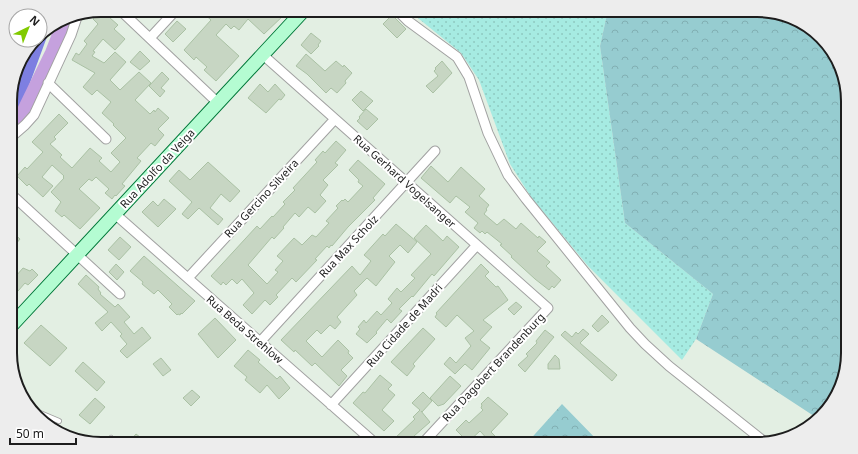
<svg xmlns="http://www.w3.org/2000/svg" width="858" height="454" font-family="'Noto Sans',sans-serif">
<defs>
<pattern id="grass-dots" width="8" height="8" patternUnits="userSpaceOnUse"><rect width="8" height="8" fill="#a6ebe2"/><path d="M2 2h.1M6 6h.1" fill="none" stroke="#8ec9c1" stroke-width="1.8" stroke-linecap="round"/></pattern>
<pattern id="forest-crowns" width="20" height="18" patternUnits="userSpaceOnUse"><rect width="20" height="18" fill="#96ccd0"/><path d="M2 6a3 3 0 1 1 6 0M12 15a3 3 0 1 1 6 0" fill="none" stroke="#81afb2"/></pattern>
</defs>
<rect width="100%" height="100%" fill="#e3efe3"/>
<path fill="url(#grass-dots)" d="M 408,10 L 608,10 L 600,46 L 625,223 L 713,294 L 696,339 L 682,360 L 588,266 L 531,197 L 510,164 L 479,80 L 461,53 Z"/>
<path fill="url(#forest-crowns)" d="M 608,10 L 757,10 L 797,19 L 833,50 L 847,89 L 848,353 L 839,393 L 817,418 L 696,339 L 713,294 L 625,223 L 600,46 Z
M 562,404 L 601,444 L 526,444 Z"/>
<path fill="#7d7fe1" d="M 51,26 L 17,118 L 10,115 L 10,95 L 19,61 L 35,40 L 40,40 L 41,33 Z"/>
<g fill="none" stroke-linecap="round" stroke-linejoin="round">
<path stroke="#c5a1de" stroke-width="16" d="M 10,129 L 20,121 L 53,53 L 67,17"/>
</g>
<path fill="#c7d6c3" stroke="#aac1a4" d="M 101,10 L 118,25 L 114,29 L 125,39 L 115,50 L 103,39 L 93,51 L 95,52 L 92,56 L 104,63 L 115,52 L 126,62 L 110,80 L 120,90 L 139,72 L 151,83 L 135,100 L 150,114 L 154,110 L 155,112 L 158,108 L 169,118 L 158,129 L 164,135 L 155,146 L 151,143 L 137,158 L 141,161 L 122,184 L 125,186 L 116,196 L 115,195 L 112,199 L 105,193 L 109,189 L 96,177 L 92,181 L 89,179 L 79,189 L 100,208 L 80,229 L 64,215 L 62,217 L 55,211 L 61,202 L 51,192 L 64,178 L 63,177 L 64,176 L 52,165 L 42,177 L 53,186 L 43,197 L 29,184 L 27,186 L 17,176 L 25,167 L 27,169 L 43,152 L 32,142 L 59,114 L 68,123 L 54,137 L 56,139 L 50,144 L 62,155 L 60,157 L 72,168 L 90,148 L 102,158 L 99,161 L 111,172 L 120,162 L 111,153 L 126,138 L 113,125 L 114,124 L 102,113 L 111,102 L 97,90 L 92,95 L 83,87 L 95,73 L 72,60 L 76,53 L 79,55 L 87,44 L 84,41 L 98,24 L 93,19 L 96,15 L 93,11 Z
M 200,10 L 234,10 L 237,13 L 240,10 L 281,10 L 285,14 L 264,34 L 248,19 L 239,30 L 234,26 L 231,29 L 226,24 L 216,35 L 239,56 L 216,81 L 204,70 L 207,67 L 196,57 L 194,60 L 184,50 L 211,20 Z
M 392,15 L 406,29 L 397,38 L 383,24 Z
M 177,21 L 186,29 L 173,42 L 165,34 Z
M 311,33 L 321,41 L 318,45 L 319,46 L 311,54 L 301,45 Z
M 140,51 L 150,61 L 140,70 L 130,62 Z
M 306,54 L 325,71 L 336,61 L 343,67 L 344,65 L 352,73 L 345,81 L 346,83 L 337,93 L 331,88 L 326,93 L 307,74 L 296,66 Z
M 442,61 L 452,73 L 433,93 L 426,86 L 438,76 L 434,71 L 436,69 L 435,68 Z
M 162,72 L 169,79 L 161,88 L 165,91 L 160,97 L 149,86 Z
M 260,84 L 268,92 L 275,84 L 285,95 L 281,100 L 279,99 L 266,113 L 248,98 Z
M 361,91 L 373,101 L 363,111 L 352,100 Z
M 366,109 L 378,119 L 367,130 L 357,121 L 360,118 L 359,117 Z
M 336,141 L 346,150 L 335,163 L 338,165 L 323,180 L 328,185 L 320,195 L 326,201 L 315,213 L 308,207 L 299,217 L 295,213 L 283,227 L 284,228 L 274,239 L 272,237 L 248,265 L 267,284 L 278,272 L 275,270 L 283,261 L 277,256 L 294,238 L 302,245 L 312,235 L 316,237 L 329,223 L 326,221 L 338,208 L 336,206 L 342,200 L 343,201 L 345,199 L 348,202 L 363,186 L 358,182 L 359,180 L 349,170 L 358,160 L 385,184 L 373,198 L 375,200 L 348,227 L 332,246 L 331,245 L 329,248 L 327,246 L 315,259 L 317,260 L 296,282 L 292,278 L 276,295 L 278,297 L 270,305 L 265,300 L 252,314 L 243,305 L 254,293 L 242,279 L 237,284 L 232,279 L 226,285 L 223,282 L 221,285 L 211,276 L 257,226 L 260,229 L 272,216 L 273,217 L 285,204 L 283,202 L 295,190 L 293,188 L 317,162 L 315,160 L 323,151 L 325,153 Z
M 208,162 L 240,191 L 230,202 L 221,194 L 210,208 L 223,219 L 218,225 L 199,208 L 188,219 L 182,214 L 192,202 L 169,181 L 179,170 L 190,180 Z
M 431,166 L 448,182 L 461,167 L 485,189 L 479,196 L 489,205 L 486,209 L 487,210 L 484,214 L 497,225 L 504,219 L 516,229 L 521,223 L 538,238 L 539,236 L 546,242 L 537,251 L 550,262 L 546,266 L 561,280 L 554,288 L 552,286 L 549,290 L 535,279 L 511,257 L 512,256 L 500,245 L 502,244 L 487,232 L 485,234 L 482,231 L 480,233 L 474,228 L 478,223 L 465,212 L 470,207 L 456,196 L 450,203 L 421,178 Z
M 164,199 L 176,209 L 158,227 L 142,212 L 153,201 L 158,206 Z
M 396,224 L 417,242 L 408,253 L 400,245 L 389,256 L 395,262 L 376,286 L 367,278 L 354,291 L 357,295 L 337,317 L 341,322 L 335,329 L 330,325 L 321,334 L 317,330 L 306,341 L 322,357 L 338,340 L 349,351 L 348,353 L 353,358 L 341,370 L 347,376 L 339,386 L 315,363 L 312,366 L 295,350 L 294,352 L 281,340 L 352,266 L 360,275 L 371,261 L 364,255 L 383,234 L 385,236 Z
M 426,225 L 443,241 L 447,236 L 459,247 L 434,276 L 432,274 L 413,297 L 412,296 L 399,309 L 402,311 L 391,323 L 387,319 L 376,332 L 377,333 L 367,343 L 356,334 L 360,329 L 358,327 L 364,320 L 366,323 L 377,311 L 381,315 L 392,303 L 388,299 L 397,288 L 401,292 L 415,278 L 411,275 L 431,254 L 414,238 Z
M 11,231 L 20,239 L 11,250 Z
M 120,237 L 131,247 L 119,260 L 108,250 Z
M 144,256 L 195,301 L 182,314 L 181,313 L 180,315 L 178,314 L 177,315 L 169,307 L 172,304 L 158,290 L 154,294 L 142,284 L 143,282 L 130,271 Z
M 116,264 L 124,272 L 117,280 L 109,272 Z
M 481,264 L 489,272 L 485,276 L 496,287 L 498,286 L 508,300 L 483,320 L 492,327 L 480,340 L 490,348 L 472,370 L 465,364 L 455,374 L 444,364 L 450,357 L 456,363 L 471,346 L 465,338 L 474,331 L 457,315 L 446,327 L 435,317 L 437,314 L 436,313 Z
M 23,268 L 30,271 L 32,269 L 38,275 L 28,285 L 25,283 L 11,299 L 11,272 L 16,276 Z
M 86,275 L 99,287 L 98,289 L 101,293 L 100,294 L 115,307 L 118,304 L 130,317 L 124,322 L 134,334 L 142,327 L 151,338 L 127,358 L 120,351 L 127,344 L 120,336 L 122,334 L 111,322 L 102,331 L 95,323 L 108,312 L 78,284 Z
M 516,302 L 522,307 L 514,315 L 508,309 Z
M 602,315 L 609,322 L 598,332 L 592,326 Z
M 215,318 L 236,340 L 218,358 L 198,334 Z
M 41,325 L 67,348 L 50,366 L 24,343 Z
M 423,328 L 435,339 L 413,364 L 415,366 L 407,376 L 391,362 Z
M 583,329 L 589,334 L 580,343 L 617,375 L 612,381 L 561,335 L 565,331 L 572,337 L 576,332 L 578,334 Z
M 545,330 L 554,337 L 525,372 L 518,365 L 528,356 L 526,354 L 537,343 L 536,341 Z
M 248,350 L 260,360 L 258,362 L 277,379 L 280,376 L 290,388 L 279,399 L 267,385 L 260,393 L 245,380 L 247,377 L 234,366 Z
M 555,355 L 559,359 L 560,369 L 548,369 L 548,364 Z
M 161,358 L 171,370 L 163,376 L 153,364 Z
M 83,362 L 105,382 L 97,391 L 75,371 Z
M 380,375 L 392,385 L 388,389 L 395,395 L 382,410 L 394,421 L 384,431 L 353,403 L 363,392 L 365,393 Z
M 450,376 L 461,386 L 444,404 L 438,406 L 430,398 Z
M 192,390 L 200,397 L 191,406 L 183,398 Z
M 423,392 L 432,401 L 422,412 L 421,411 L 430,422 L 414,436 L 415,437 L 408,444 L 398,444 L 394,439 L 415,419 L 413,417 L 420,410 L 412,403 Z
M 488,397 L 508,414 L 491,432 L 497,438 L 491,443 L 480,431 L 468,442 L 456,430 L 466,420 L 469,423 L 483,410 L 481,408 L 482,405 L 481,404 Z
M 95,398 L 105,407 L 90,424 L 79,415 Z
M 136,434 L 149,444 L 127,444 Z"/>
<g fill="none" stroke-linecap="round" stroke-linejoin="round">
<g stroke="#a1a1a1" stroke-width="6">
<path id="lane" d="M 37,414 L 40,413 L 59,421
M 104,444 L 111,438"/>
</g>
<g stroke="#a1a1a1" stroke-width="11">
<path id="street" d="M 120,10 L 218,103
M 397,10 L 408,21 L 457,57 L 469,77 L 488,133 L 508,175 L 526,199 L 630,328 L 645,344 L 669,366 L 766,443
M 150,38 L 176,10
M 263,55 L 548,308 L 422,444
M 48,83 L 106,139
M 10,138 L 25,125 L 34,115 L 71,35 L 78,14
M 10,193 L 120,294
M 115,214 L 376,444
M 188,278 L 335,119
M 260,342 L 435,151
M 331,405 L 477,245"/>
</g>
<g stroke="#017839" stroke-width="15">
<path id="secondary" d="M 11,326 L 304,10"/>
</g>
<use href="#lane" stroke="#fff" stroke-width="4.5"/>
<use href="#street" stroke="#fff" stroke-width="9"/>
<use href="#secondary" stroke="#b4fcd2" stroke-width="13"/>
</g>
<g text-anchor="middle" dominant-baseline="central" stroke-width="4" stroke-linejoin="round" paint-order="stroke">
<g font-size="11" fill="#1d1d1d" stroke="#fff">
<text transform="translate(157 168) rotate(-47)">Rua Adolfo da Veiga</text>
<text transform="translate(405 181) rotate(42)">Rua Gerhard Vogelsanger</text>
<text transform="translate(261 198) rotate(-47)">Rua Gercino Silveira</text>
<text transform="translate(348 246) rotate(-47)">Rua Max Scholz</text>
<text transform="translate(404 325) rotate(-48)">Rua Cidade de Madri</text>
<text transform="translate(245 329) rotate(41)">Rua Beda Strehlow</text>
<text transform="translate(493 367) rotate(-47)">Rua Dagobert Brandenburg</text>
</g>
</g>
<path d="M0 0H858V454H0ZM101 17H757A84 84 0 0 1 841 101V353A84 84 0 0 1 757 437H101A84 84 0 0 1 17 353V101A84 84 0 0 1 101 17Z" fill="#ededed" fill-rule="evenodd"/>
<path fill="none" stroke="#1d1d1d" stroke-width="2" d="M101 17H757A84 84 0 0 1 841 101V353A84 84 0 0 1 757 437H101A84 84 0 0 1 17 353V101A84 84 0 0 1 101 17Z"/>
<g transform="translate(28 28) rotate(43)"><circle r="19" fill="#ffffff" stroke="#a5a5a5"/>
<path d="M0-3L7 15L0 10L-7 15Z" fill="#81ca00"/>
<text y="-6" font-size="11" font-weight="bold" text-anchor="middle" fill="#1d1d1d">N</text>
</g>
<path d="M10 438v6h66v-6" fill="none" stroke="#1d1d1d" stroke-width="2"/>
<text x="16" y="438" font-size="12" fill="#1d1d1d" stroke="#ffffff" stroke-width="3" paint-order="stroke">50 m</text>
</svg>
